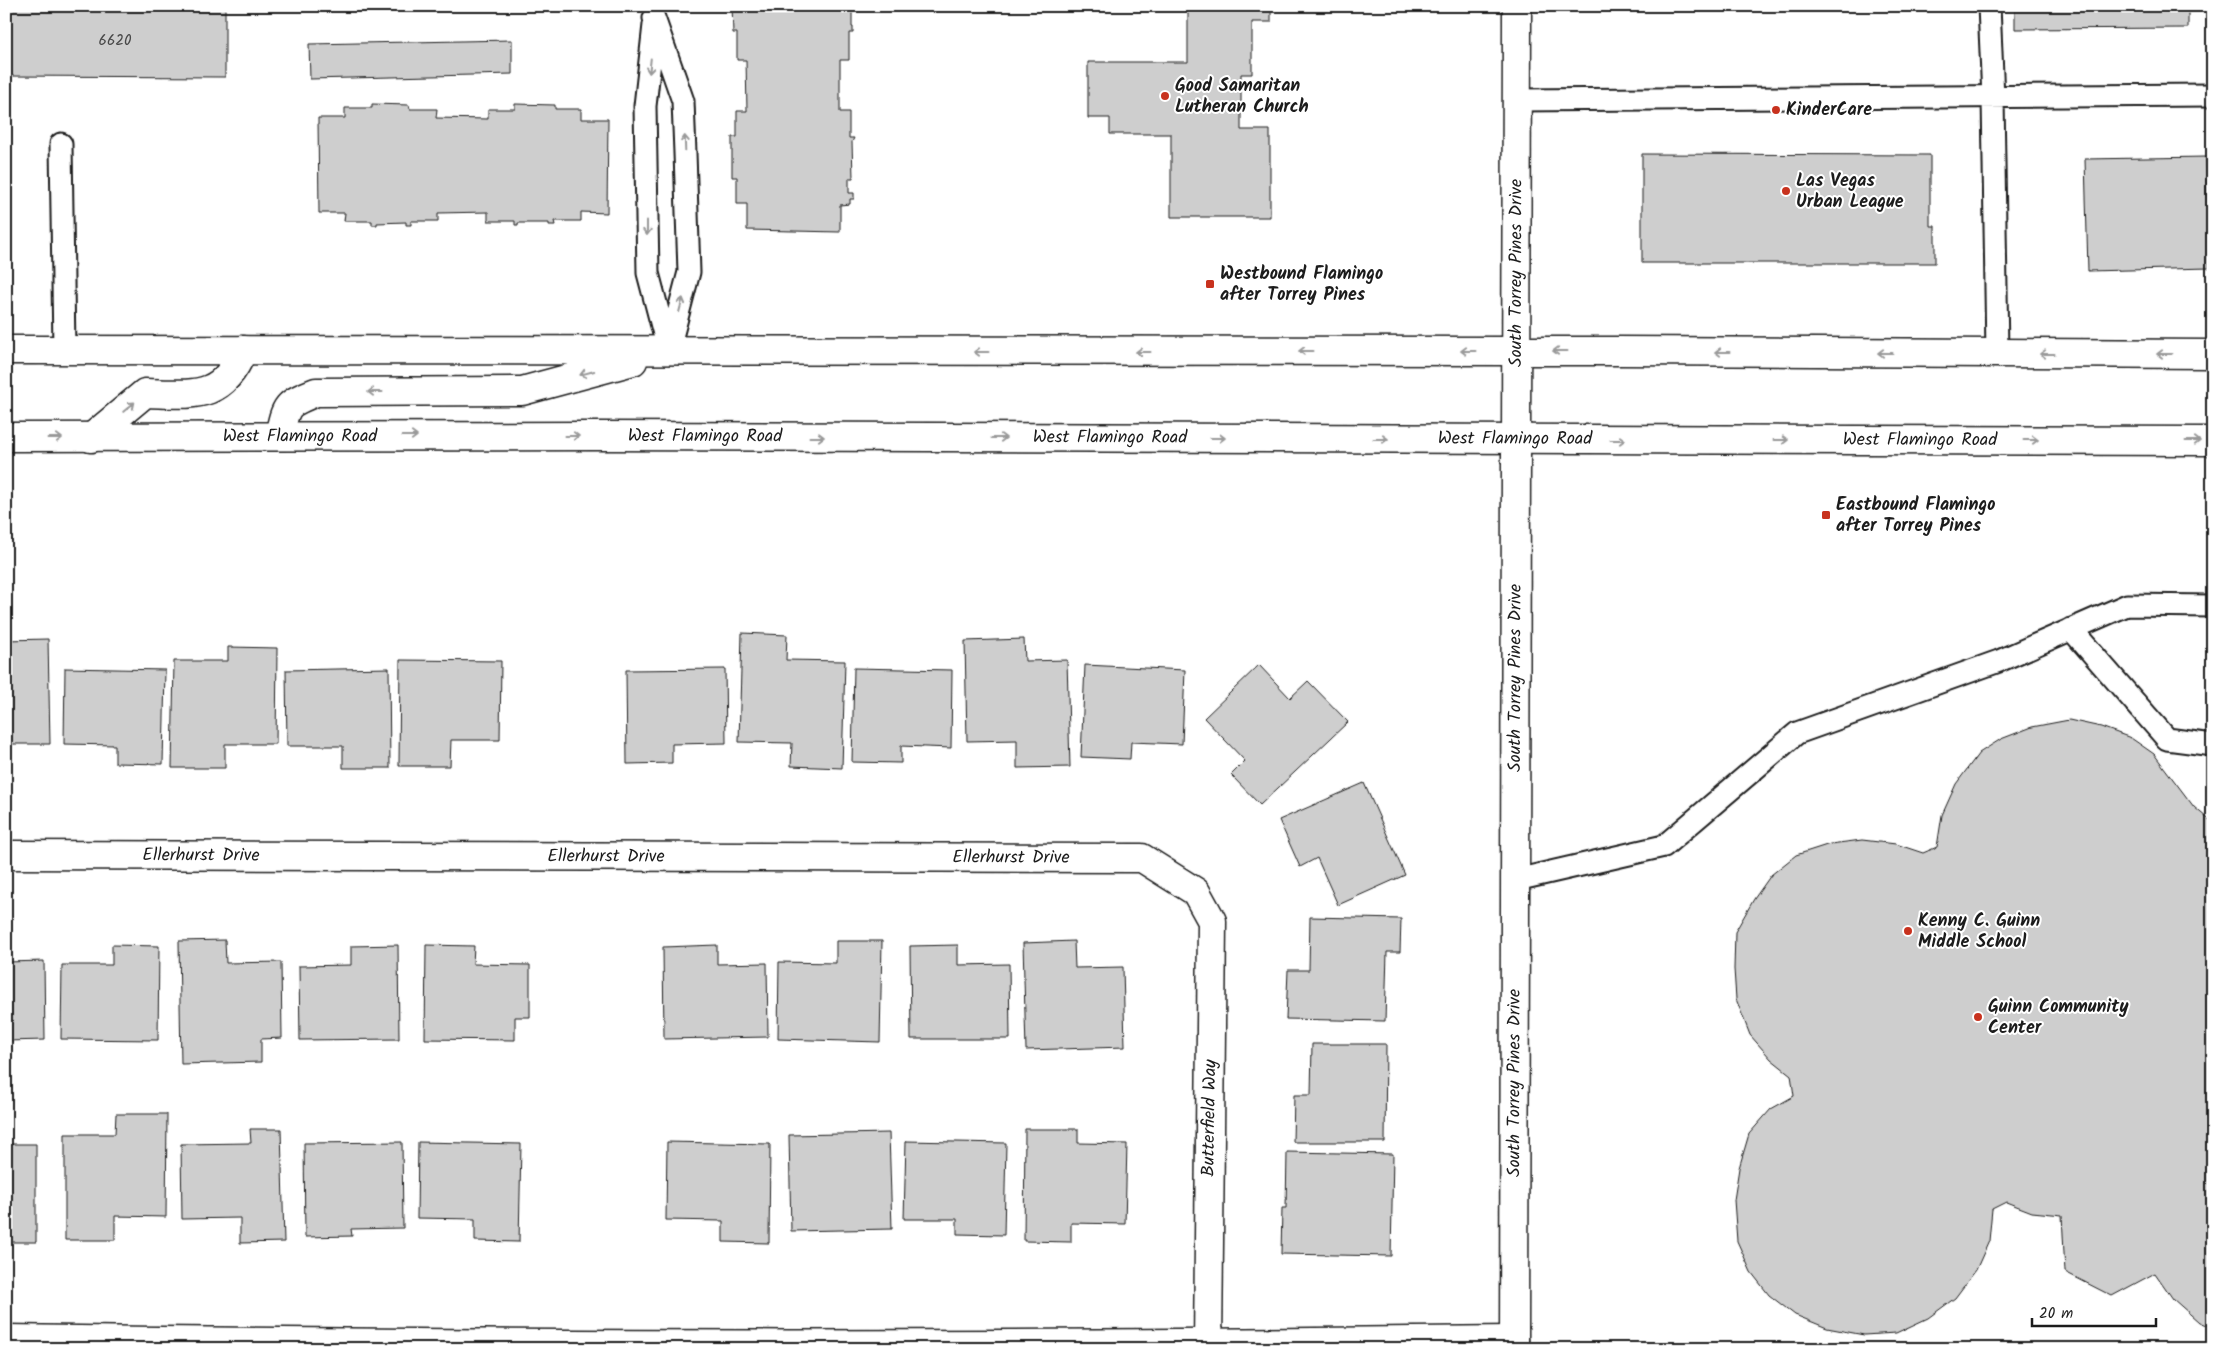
<svg xmlns="http://www.w3.org/2000/svg" width="2219" height="1355" font-family="Kalam,sans-serif">
<rect width="100%" height="100%" fill="#fff"/>
<filter id="ink" filterUnits="userSpaceOnUse"><feTurbulence type="fractalNoise" baseFrequency=".02" numOctaves="2"/><feDisplacementMap in="SourceGraphic" scale="10" xChannelSelector="R" yChannelSelector="G"/><feConvolveMatrix kernelMatrix="1 2 1 2 8 2 1 2 1" color-interpolation-filters="sRGB"/></filter>
<g filter="url(#ink)">
<path fill="#cecece" stroke="#1c1c1c" d="M 6,6 L 225,6 L 225,77 L 6,76 Z
M 732,6 L 852,6 L 852,27 L 853,27 L 853,33 L 849,33 L 849,60 L 840,60 L 840,112 L 849,112 L 849,138 L 854,138 L 852,142 L 853,178 L 849,178 L 849,193 L 854,193 L 854,199 L 850,199 L 850,204 L 840,205 L 840,232 L 747,230 L 747,204 L 737,204 L 737,177 L 732,177 L 732,137 L 737,137 L 737,111 L 747,111 L 746,60 L 737,60 L 737,33 L 733,33 Z
M 1188,6 L 1271,6 L 1271,22 L 1252,22 L 1252,74 L 1241,74 L 1241,130 L 1270,130 L 1270,217 L 1171,217 L 1171,134 L 1110,134 L 1110,118 L 1088,118 L 1088,62 L 1188,62 Z
M 2015,6 L 2188,6 L 2188,28 L 2015,29 Z
M 512,40 L 512,74 L 310,79 L 309,44 Z
M 372,104 L 409,105 L 410,109 L 437,109 L 436,118 L 488,119 L 488,109 L 515,109 L 515,104 L 555,105 L 555,109 L 581,109 L 581,119 L 608,119 L 607,213 L 581,212 L 581,221 L 554,221 L 555,225 L 549,225 L 549,223 L 518,223 L 518,225 L 515,225 L 515,221 L 488,221 L 488,212 L 438,213 L 438,221 L 411,221 L 411,225 L 406,225 L 406,222 L 377,223 L 377,225 L 372,225 L 372,221 L 344,221 L 345,213 L 319,213 L 318,118 L 345,118 L 345,108 L 372,108 Z
M 1642,154 L 1930,155 L 1930,226 L 1935,226 L 1935,263 L 1642,263 Z
M 2206,157 L 2209,268 L 2088,271 L 2085,159 Z
M 742,633 L 787,635 L 786,660 L 845,661 L 842,768 L 791,766 L 792,743 L 739,742 Z
M 48,639 L 50,744 L 6,744 L 6,640 Z
M 1024,639 L 1025,661 L 1067,660 L 1070,767 L 1017,768 L 1017,740 L 967,741 L 965,641 Z
M 228,647 L 277,648 L 276,744 L 225,744 L 225,768 L 172,768 L 174,661 L 228,661 Z
M 400,660 L 501,661 L 500,740 L 451,740 L 450,766 L 399,766 Z
M 1085,665 L 1185,670 L 1182,744 L 1131,742 L 1130,759 L 1081,757 Z
M 1259,665 L 1290,698 L 1308,681 L 1348,722 L 1260,805 L 1231,775 L 1245,761 L 1204,718 Z
M 65,668 L 165,670 L 163,764 L 115,763 L 115,745 L 64,744 Z
M 389,668 L 390,768 L 343,768 L 343,746 L 287,746 L 286,670 Z
M 854,668 L 952,670 L 951,748 L 901,746 L 901,763 L 852,762 Z
M 725,669 L 726,743 L 672,744 L 672,763 L 627,764 L 626,670 Z
M 2069,720 L 2101,727 L 2131,738 L 2154,754 L 2194,807 L 2213,823 L 2213,1328 L 2199,1322 L 2173,1299 L 2155,1273 L 2112,1296 L 2065,1272 L 2062,1215 L 2032,1212 L 2006,1202 L 1992,1209 L 1989,1241 L 1976,1270 L 1955,1298 L 1928,1318 L 1896,1333 L 1864,1335 L 1827,1328 L 1795,1315 L 1769,1295 L 1751,1272 L 1737,1241 L 1734,1200 L 1739,1168 L 1749,1134 L 1771,1109 L 1794,1096 L 1791,1075 L 1771,1059 L 1750,1035 L 1736,999 L 1734,969 L 1735,932 L 1754,899 L 1771,875 L 1796,855 L 1830,844 L 1862,840 L 1896,844 L 1923,853 L 1937,847 L 1942,815 L 1956,784 L 1979,753 L 2001,739 L 2032,727 Z
M 1364,783 L 1405,875 L 1338,905 L 1317,858 L 1300,867 L 1279,820 Z
M 1310,917 L 1401,919 L 1400,952 L 1387,952 L 1385,1021 L 1286,1019 L 1288,970 L 1309,970 Z
M 225,940 L 226,963 L 281,962 L 282,1038 L 261,1039 L 261,1062 L 181,1064 L 179,941 Z
M 836,941 L 882,941 L 880,1042 L 778,1039 L 779,962 L 836,963 Z
M 1074,941 L 1075,968 L 1123,967 L 1125,1047 L 1026,1050 L 1023,943 Z
M 112,945 L 159,946 L 158,1040 L 61,1039 L 62,965 L 112,965 Z
M 398,945 L 399,1039 L 300,1040 L 299,966 L 351,965 L 351,946 Z
M 426,945 L 474,946 L 473,964 L 530,965 L 530,1017 L 515,1017 L 515,1040 L 425,1039 Z
M 717,945 L 717,964 L 767,963 L 768,1037 L 664,1039 L 663,947 Z
M 958,945 L 958,965 L 1009,964 L 1010,1039 L 911,1039 L 910,946 Z
M 44,961 L 45,1040 L 6,1041 L 6,962 Z
M 1312,1044 L 1386,1044 L 1385,1142 L 1293,1142 L 1294,1095 L 1311,1095 Z
M 116,1114 L 167,1114 L 166,1217 L 115,1216 L 115,1240 L 65,1240 L 65,1134 L 115,1134 Z
M 250,1129 L 281,1129 L 284,1242 L 240,1243 L 240,1218 L 182,1219 L 181,1144 L 251,1143 Z
M 1025,1129 L 1078,1129 L 1078,1143 L 1127,1144 L 1125,1224 L 1071,1223 L 1071,1242 L 1024,1241 Z
M 889,1133 L 892,1229 L 791,1231 L 789,1135 Z
M 906,1141 L 1006,1143 L 1004,1235 L 957,1234 L 957,1219 L 904,1219 Z
M 402,1142 L 403,1228 L 351,1229 L 352,1236 L 305,1237 L 304,1143 Z
M 418,1142 L 521,1144 L 519,1242 L 475,1241 L 475,1219 L 417,1218 Z
M 667,1142 L 770,1144 L 769,1243 L 723,1242 L 723,1221 L 666,1220 Z
M 6,1144 L 36,1144 L 36,1242 L 6,1242 Z
M 1287,1152 L 1393,1154 L 1391,1256 L 1281,1254 L 1282,1208 L 1286,1208 Z"/>
<g fill="none" stroke-linecap="round" stroke-linejoin="round">
<g stroke="#1c1c1c" stroke-width="25">
<path id="lane" d="M 1989,6 L 1993,98 L 1997,353
M 654,18 L 683,101 L 685,153 L 689,272 L 668,352
M 654,25 L 645,106 L 648,273 L 668,349
M 1517,100 L 2213,95
M 61,144 L 64,350
M 2071,629 L 2167,739 L 2213,745
M 1516,880 L 1664,846 L 1797,733 L 1999,661 L 2127,605 L 2213,606"/>
</g>
<g stroke="#1c1c1c" stroke-width="31">
<g id="street">
<path id="s1" d="M 6,855 L 1142,858 L 1196,892 L 1212,921 L 1208,1349"/>
<path d="M 6,1339 C 509,1346 1012,1346 1514,1340"/>
</g>
</g>
<g stroke="#1c1c1c" stroke-width="31">
<g id="secondary">
<path id="s2" d="M 1514,1349 L 1517,6"/>
</g>
</g>
<g stroke="#1c1c1c" stroke-width="31">
<g id="primary">
<path d="M 6,350 L 1615,351 L 2213,354"/>
<path d="M 279,436 C 286,404 286,404 316,392 L 522,391 L 633,361"/>
<path id="s3" d="M 6,437 L 598,436 L 2213,441"/>
<path d="M 91,438 L 145,393 C 193,394 222,401 243,350"/>
</g>
</g>
<use href="#lane" stroke="#fff" stroke-width="21"/>
<use href="#street" stroke="#fff" stroke-width="28"/>
<use href="#secondary" stroke="#fff" stroke-width="28"/>
<use href="#primary" stroke="#fff" stroke-width="28"/>
</g>
<defs><path id="oneway-shaft" d="M-6 0H5M1.5-3L5.5 0L1.5 3" fill="none" stroke-width="1.6" stroke-linecap="round" stroke-linejoin="round" transform="scale(1.25)"/></defs>
<g stroke="#999">
<use href="#oneway-shaft" transform="translate(650 66) rotate(96)"/>
<use href="#oneway-shaft" transform="translate(685 143) rotate(-92)"/>
<use href="#oneway-shaft" transform="translate(647 228) rotate(90)"/>
<use href="#oneway-shaft" transform="translate(681 305) rotate(-75)"/>
<use href="#oneway-shaft" transform="translate(1306 351) rotate(180)"/>
<use href="#oneway-shaft" transform="translate(1468 351) rotate(180)"/>
<use href="#oneway-shaft" transform="translate(1560 351) rotate(180)"/>
<use href="#oneway-shaft" transform="translate(981 352) rotate(180)"/>
<use href="#oneway-shaft" transform="translate(1143 352) rotate(180)"/>
<use href="#oneway-shaft" transform="translate(1722 352) rotate(-180)"/>
<use href="#oneway-shaft" transform="translate(1885 353) rotate(-180)"/>
<use href="#oneway-shaft" transform="translate(2047 354) rotate(-180)"/>
<use href="#oneway-shaft" transform="translate(2164 354) rotate(-180)"/>
<use href="#oneway-shaft" transform="translate(587 373) rotate(165)"/>
<use href="#oneway-shaft" transform="translate(375 392) rotate(180)"/>
<use href="#oneway-shaft" transform="translate(129 407) rotate(-40)"/>
<use href="#oneway-shaft" transform="translate(410 436)"/>
<use href="#oneway-shaft" transform="translate(572 436)"/>
<use href="#oneway-shaft" transform="translate(817 437)"/>
<use href="#oneway-shaft" transform="translate(55 438)"/>
<use href="#oneway-shaft" transform="translate(999 438)"/>
<use href="#oneway-shaft" transform="translate(1218 438)"/>
<use href="#oneway-shaft" transform="translate(1381 439)"/>
<use href="#oneway-shaft" transform="translate(1618 440)"/>
<use href="#oneway-shaft" transform="translate(1781 440)"/>
<use href="#oneway-shaft" transform="translate(2031 440)"/>
<use href="#oneway-shaft" transform="translate(2193 441)"/>
</g>
</g>
<g fill="#c8321e" stroke="#fff" stroke-width="2">
<circle cx="1165" cy="96" r="5"/>
<circle cx="1776" cy="110" r="5"/>
<circle cx="1786" cy="191" r="5"/>
<rect x="1205" y="279" width="10" height="10" rx="2.5"/>
<rect x="1821" y="510" width="10" height="10" rx="2.5"/>
<circle cx="1908" cy="931" r="5"/>
<circle cx="1978" cy="1017" r="5"/>
</g>
<g text-anchor="middle" dominant-baseline="central" stroke-width="4" stroke-linejoin="round" paint-order="stroke">
<g font-size="15" fill="#484848">
<text x="115" y="41">6620</text>
</g>
<g font-size="18" font-weight="bold" fill="#1c1c1c" stroke="#fff" text-anchor="start">
<text x="1175" y="86">Good Samaritan<tspan x="1175" dy="21">Lutheran Church</tspan></text>
<text x="1786" y="110">KinderCare</text>
<text x="1796" y="181">Las Vegas<tspan x="1796" dy="21">Urban League</tspan></text>
<text x="1220" y="274">Westbound Flamingo<tspan x="1220" dy="21">after Torrey Pines</tspan></text>
<text x="1836" y="505">Eastbound Flamingo<tspan x="1836" dy="21">after Torrey Pines</tspan></text>
<text x="1918" y="921">Kenny C. Guinn<tspan x="1918" dy="21">Middle School</tspan></text>
<text x="1988" y="1007">Guinn Community<tspan x="1988" dy="21">Center</tspan></text>
</g>
<g font-size="18" fill="#1c1c1c" stroke="#fff">
<text stroke="none"><textPath href="#s2" startOffset="1076">South Torrey Pines Drive</textPath></text>
<text stroke="none"><textPath href="#s3" startOffset="294">West Flamingo Road</textPath></text>
<text stroke="none"><textPath href="#s3" startOffset="699">West Flamingo Road</textPath></text>
<text stroke="none"><textPath href="#s3" startOffset="1104">West Flamingo Road</textPath></text>
<text stroke="none"><textPath href="#s3" startOffset="1509">West Flamingo Road</textPath></text>
<text stroke="none"><textPath href="#s3" startOffset="1914">West Flamingo Road</textPath></text>
<text stroke="none"><textPath href="#s2" startOffset="671">South Torrey Pines Drive</textPath></text>
<text stroke="none"><textPath href="#s1" startOffset="195">Ellerhurst Drive</textPath></text>
<text stroke="none"><textPath href="#s1" startOffset="600">Ellerhurst Drive</textPath></text>
<text stroke="none"><textPath href="#s1" startOffset="1005">Ellerhurst Drive</textPath></text>
<text stroke="none"><textPath href="#s2" startOffset="266">South Torrey Pines Drive</textPath></text>
<text transform="translate(1210 1118) rotate(-89)">Butterfield Way</text>
</g>
</g>
<rect width="2219" height="1355" fill="none" stroke="#fff" stroke-width="25"/>
<rect x="12" y="12" width="2194" height="1330" fill="none" stroke="#1c1c1c" stroke-width="2" filter="url(#ink)"/>
<path d="M2032 1318v8h124v-8" fill="none" stroke="#1c1c1c" stroke-width="2.5"/>
<text x="2039" y="1318" font-size="15" fill="#1c1c1c" stroke="#ffffff" stroke-width="4" paint-order="stroke">20 m</text>
</svg>
